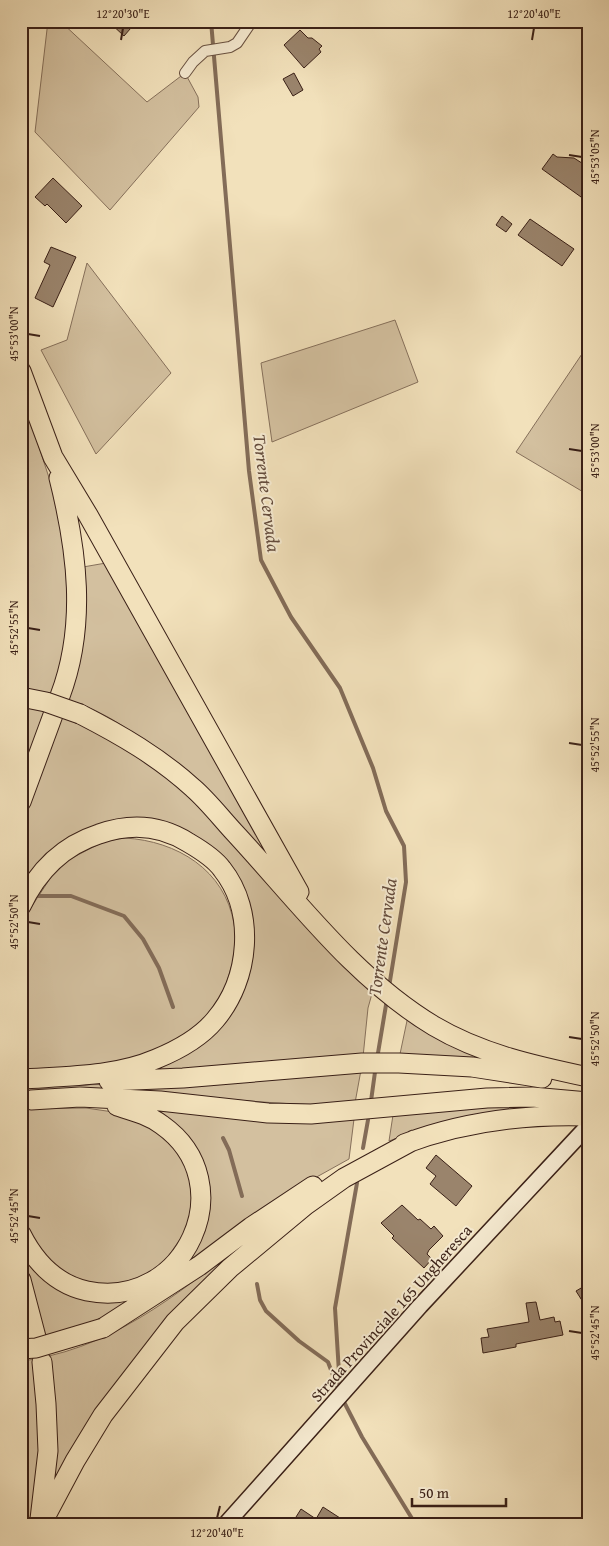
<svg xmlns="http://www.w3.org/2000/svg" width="609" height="1546" font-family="'Gentium Book Plus',serif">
<rect width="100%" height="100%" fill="#f2e1bb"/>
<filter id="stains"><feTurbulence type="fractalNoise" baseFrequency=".004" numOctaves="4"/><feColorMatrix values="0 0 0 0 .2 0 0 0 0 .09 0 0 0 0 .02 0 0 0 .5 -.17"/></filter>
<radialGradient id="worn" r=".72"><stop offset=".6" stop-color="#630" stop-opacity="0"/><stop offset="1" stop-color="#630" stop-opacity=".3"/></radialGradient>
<path fill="#d3c09f" stroke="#86705b" d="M 48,21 L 60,21 L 147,102 L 185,73 L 198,97 L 199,107 L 110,210 L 35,132 Z
M 87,263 L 171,373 L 96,454 L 41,350 L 67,340 Z
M 395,320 L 418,382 L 272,442 L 261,363 Z
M 588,345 L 588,490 L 585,493 L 516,452 Z
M 21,392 L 55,496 L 70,568 L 68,633 L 54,696 L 21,689 Z
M 106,563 L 267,852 L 262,855 C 204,797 147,724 66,699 L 83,567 Z
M 21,705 L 49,711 L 21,785 Z
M 61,714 L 146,758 L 200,807 L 373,990 L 368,1008 L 363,1057 L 149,1071 L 213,1029 L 246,917 L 197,845 L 99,829 L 21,895 L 21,820 Z
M 125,838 C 177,841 225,870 234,924 C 236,936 239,950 235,962 C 234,969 230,976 227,983 C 223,991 221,1000 216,1007 C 211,1015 188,1035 180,1040 C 133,1067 74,1068 21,1071 L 21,932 L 30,909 L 55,871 L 68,860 L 105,841 Z
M 408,1016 L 486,1055 L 482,1060 L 400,1054 Z
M 361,1070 L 355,1103 C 310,1107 267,1102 222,1099 C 155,1093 88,1089 21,1091 L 21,1086 L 125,1084 Z
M 541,1105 L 541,1108 L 437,1124 L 389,1141 L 393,1115 L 414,1111 Z
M 86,1108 L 127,1114 L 171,1140 L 190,1171 L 193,1219 L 165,1265 L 129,1283 L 98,1285 L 68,1276 L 44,1257 L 25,1226 L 21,1215 L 21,1109 Z
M 153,1109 L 354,1119 L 349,1159 L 286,1194 L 135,1305 L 45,1342 L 22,1256 L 25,1255 L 44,1275 L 144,1291 L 208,1199 Z
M 272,1220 L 210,1285 L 51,1497 L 49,1356 C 135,1336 203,1273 272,1220 Z
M 36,1359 L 41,1420 L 37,1487 L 30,1525 L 21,1525 L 21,1361 Z"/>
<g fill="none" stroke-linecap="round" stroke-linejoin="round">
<path stroke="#836c58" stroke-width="4" d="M 211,21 L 249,471 L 261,560 L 291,617 L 340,688 L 373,768 L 386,811 L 404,846 L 406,882 L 389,987
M 37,896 L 71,896 L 124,916 L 143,939 L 159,968 L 173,1007
M 378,1053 L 387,999
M 371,1101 L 375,1072
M 223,1138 L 229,1150 L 242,1196
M 363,1148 L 368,1120
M 257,1284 L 260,1300 L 266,1311 L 299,1341 L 328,1362 L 339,1391
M 340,1389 L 335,1308 L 357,1183
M 342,1398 L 362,1437 L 416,1525"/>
</g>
<path fill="#9a846c" stroke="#3a2017" d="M 108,21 L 137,21 L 124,36 Z
M 300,30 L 308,38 L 312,38 L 322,46 L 319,49 L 321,52 L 304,68 L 284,45 Z
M 294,73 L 303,90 L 293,96 L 283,79 Z
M 553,154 L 557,157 L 574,158 L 588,167 L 588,202 L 542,169 Z
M 53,178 L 82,206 L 66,223 L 47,204 L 45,206 L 35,197 Z
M 502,216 L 512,224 L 506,232 L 496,225 Z
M 530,219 L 574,249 L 562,266 L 518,235 Z
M 51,247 L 76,257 L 53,307 L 35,298 L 50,265 L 44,262 Z
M 436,1155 L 472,1186 L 456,1206 L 430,1184 L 436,1176 L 426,1168 Z
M 402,1205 L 418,1220 L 420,1219 L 431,1229 L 434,1226 L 443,1236 L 429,1250 L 427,1254 L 432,1259 L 424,1268 L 392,1238 L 394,1236 L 381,1223 Z
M 588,1284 L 588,1310 L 576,1291 Z
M 536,1302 L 540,1320 L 554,1317 L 555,1322 L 560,1321 L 563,1335 L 516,1344 L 516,1347 L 483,1353 L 481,1338 L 489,1337 L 487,1329 L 529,1322 L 526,1303 Z
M 323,1507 L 340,1518 L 335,1525 L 291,1525 L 301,1509 L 316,1519 Z"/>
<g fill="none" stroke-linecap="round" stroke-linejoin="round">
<g stroke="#685040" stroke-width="12">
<path id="minor" d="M 185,73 L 193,62 L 205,51 L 230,47 L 237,43 L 252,21"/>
</g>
<g stroke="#3a2017" stroke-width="18">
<path id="secondary" d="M 225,1525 L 420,1306 L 587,1127"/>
</g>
<g stroke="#3a2017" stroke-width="21">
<path id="motorway" d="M 21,371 L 53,457 L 88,515 L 299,892
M 59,478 C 77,550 87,625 60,696
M 80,714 C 121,735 159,757 193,788 C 208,801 221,818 234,832 C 297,900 354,978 434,1026 C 481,1054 536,1066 588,1077
M 21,802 L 53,715
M 21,906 C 37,872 62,846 99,834 C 130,823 161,825 189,843 C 201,850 214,858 222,869 C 256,912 250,979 215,1020 C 200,1038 178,1050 156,1059 C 114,1077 66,1076 21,1079
M 109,1081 L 183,1078 L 362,1063 L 399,1063 L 472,1067 L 542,1078
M 31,1100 L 80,1097 L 160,1101 L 268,1113 L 311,1114 L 487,1098 L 532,1097 L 588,1102
M 404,1144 C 462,1122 526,1114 588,1116
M 21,1234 C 35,1262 55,1284 87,1291 C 185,1311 244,1183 162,1125 C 149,1115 133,1111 117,1106
M 21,1280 L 37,1341
M 103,1328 L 199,1266 L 251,1227 L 313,1186
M 40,1519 L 48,1451 L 46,1404 L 42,1362
M 41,1525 L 75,1461 L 103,1415 L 175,1322 L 230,1268 L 306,1205 L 344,1178 L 414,1140"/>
</g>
<use href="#minor" stroke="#f7ecd3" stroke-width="10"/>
<use href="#secondary" stroke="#f7ecd3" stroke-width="15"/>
<use href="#motorway" stroke="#f2e1bb" stroke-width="19"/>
<g stroke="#3a2017" stroke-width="21" stroke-linecap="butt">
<path id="motorway-bridge" d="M 21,697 L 46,702 L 80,714
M 21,1349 L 36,1348 L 103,1328"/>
</g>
<use href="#motorway-bridge" stroke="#f2e1bb" stroke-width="19"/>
</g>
<path fill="none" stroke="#3a2017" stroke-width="2" d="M 121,40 L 123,28M 532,40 L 534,28M 569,155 L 582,157M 28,334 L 40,336M 569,449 L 582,451M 28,628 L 40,630M 569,743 L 582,745M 28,922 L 40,924M 569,1037 L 582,1039M 28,1216 L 40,1218M 569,1331 L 582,1333M 217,1518 L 220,1506"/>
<g text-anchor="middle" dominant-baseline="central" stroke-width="4" stroke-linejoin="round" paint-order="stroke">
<g font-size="16" fill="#3a2017" stroke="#f7ecd3">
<text transform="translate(391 1313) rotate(-48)">Strada Provinciale 165 Ungheresca</text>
</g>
<g font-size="18" font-style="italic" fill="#644c3d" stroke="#f7ecd3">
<text transform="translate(267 493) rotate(83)">Torrente Cervada</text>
<text transform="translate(382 937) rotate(-82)">Torrente Cervada</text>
</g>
</g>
<rect width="609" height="1546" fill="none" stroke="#f2e1bb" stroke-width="55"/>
<path d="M412 1498v8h94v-8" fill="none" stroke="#3a2017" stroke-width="2.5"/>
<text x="419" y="1498" font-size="15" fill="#3a2017" stroke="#f7ecd3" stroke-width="4" paint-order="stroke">50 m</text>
<rect x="28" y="28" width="554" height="1490" fill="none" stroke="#3a2017" stroke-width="2"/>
<g font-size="12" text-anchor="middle" fill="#3a2017">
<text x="123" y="18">12°20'30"E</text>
<text x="534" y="18">12°20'40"E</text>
<text transform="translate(595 157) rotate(-90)" y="4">45°53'05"N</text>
<text transform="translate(14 334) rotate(-90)" y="4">45°53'00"N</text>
<text transform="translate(595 451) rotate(-90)" y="4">45°53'00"N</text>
<text transform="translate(14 628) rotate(-90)" y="4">45°52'55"N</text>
<text transform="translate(595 745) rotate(-90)" y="4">45°52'55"N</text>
<text transform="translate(14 922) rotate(-90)" y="4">45°52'50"N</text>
<text transform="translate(595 1039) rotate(-90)" y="4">45°52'50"N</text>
<text transform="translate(14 1216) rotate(-90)" y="4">45°52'45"N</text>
<text transform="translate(595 1333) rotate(-90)" y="4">45°52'45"N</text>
<text x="217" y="1537">12°20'40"E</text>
</g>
<rect width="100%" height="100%" filter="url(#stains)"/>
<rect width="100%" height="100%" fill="url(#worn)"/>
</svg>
